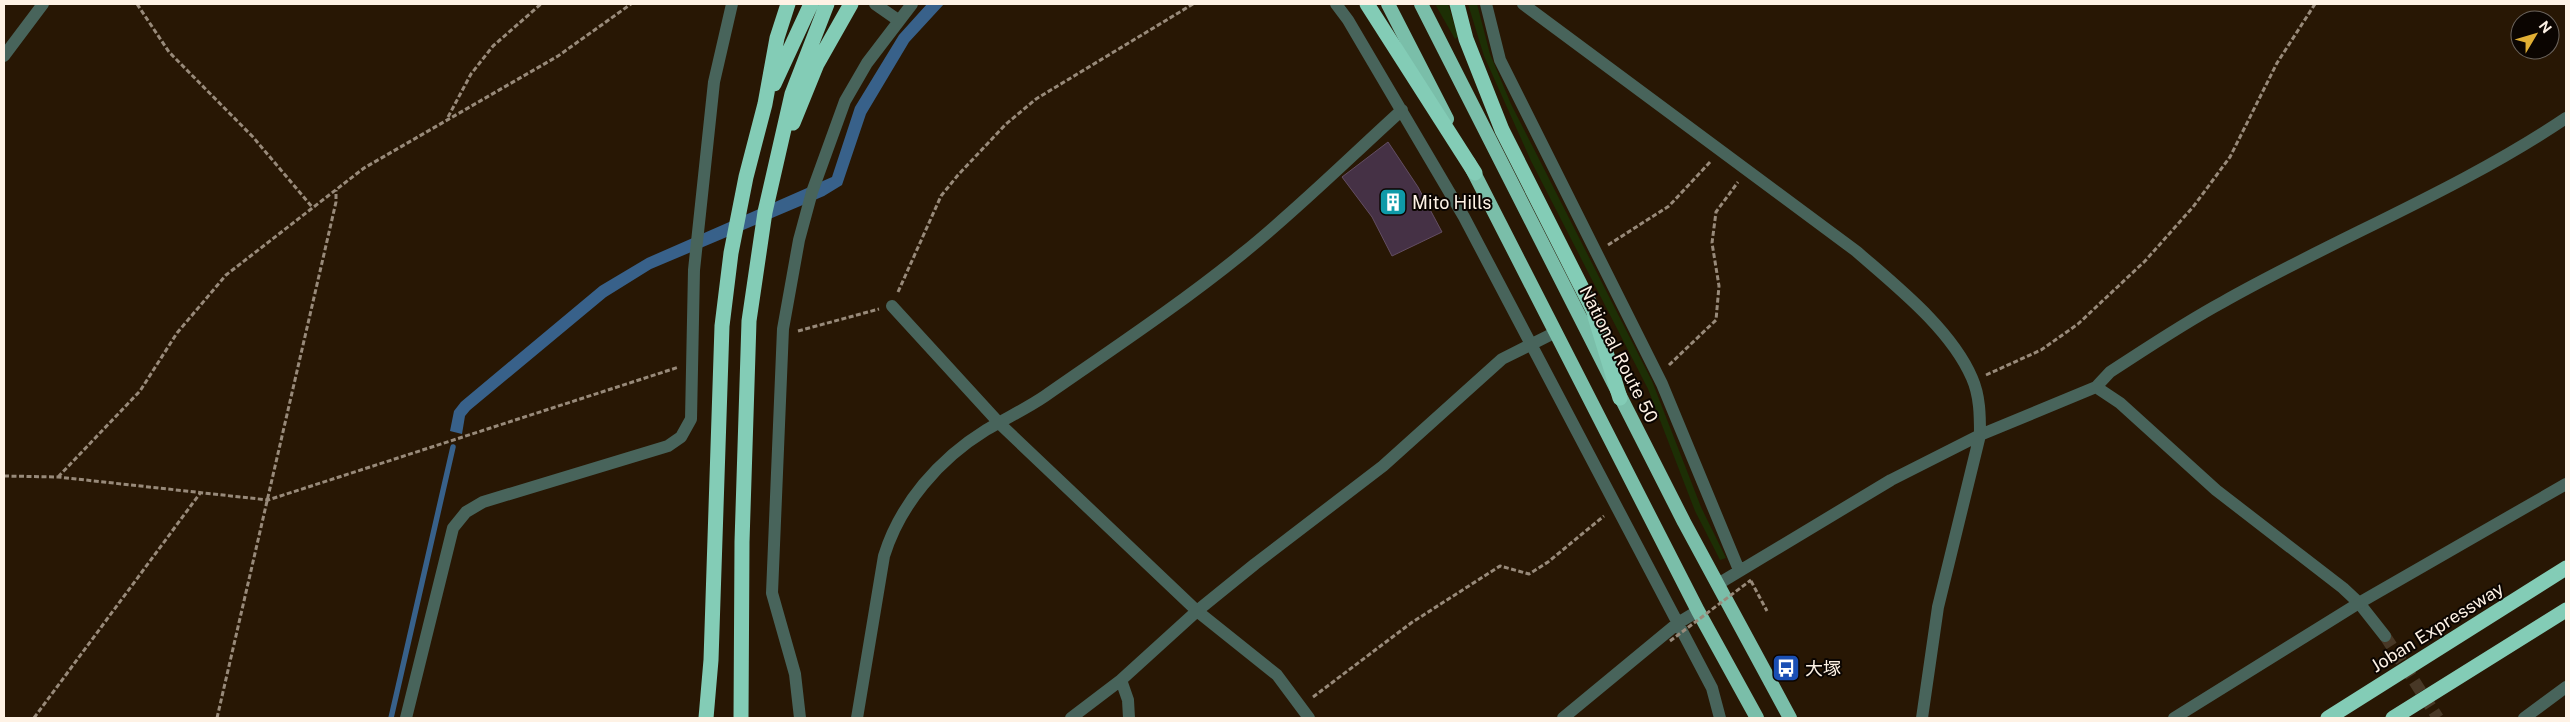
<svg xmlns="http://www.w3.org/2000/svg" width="2570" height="722" font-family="'Public Sans','Noto Sans JP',sans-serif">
<rect width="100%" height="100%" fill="#281704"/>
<path fill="#1d2f05" d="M 1435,4 L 1448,4 L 1458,37 L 1455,39 Z
M 1468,4 L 1477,4 L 1490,54 L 1511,104 L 1652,381 L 1701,507 L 1726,558 L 1720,560 L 1695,511 L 1648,389 L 1531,161 L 1484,56 Z"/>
<path fill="#38618a" d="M 927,4 L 944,4 L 909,42 L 866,114 L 842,185 L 824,196 L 651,269 L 606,297 L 470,410 L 465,416 L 462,434 L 450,431 L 454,411 L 461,402 L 600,286 L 647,258 L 832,177 L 855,107 L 899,35 Z"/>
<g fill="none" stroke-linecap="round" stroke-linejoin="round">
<path stroke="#38618a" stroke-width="5.5" d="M 391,718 L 453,447"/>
</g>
<path fill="#453145" stroke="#634e63" d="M 1388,142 L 1418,187 L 1442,232 L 1392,256 L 1372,217 L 1342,177 Z"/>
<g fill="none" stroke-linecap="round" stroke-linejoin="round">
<path stroke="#483826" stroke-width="12" stroke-dasharray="12 6" stroke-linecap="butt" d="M 2385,636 L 2438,718"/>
<path stroke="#988a7a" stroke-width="3" stroke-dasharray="5 2.5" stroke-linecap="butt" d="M 137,4 L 169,52 L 253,137 L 313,208
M 448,117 L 471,74 L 493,46 L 541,4
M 1608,245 L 1669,206 L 1711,161
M 898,292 L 941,196 L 958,175 L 1006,124 L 1036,99 L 1193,4
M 798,331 L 879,309
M 1669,365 L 1716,320 L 1719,286 L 1712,243 L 1716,212 L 1738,182
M 1986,375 L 2041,350 L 2078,324 L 2145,261 L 2193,207 L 2230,157 L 2277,63 L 2315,4
M 4,476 L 58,477 L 268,500 L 679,367
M 58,477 L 140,391 L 177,333 L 226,275 L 364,168 L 558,56 L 631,4
M 1751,581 L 1767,611
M 1313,697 L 1411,623 L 1500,566 L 1529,574 L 1548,562 L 1604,516
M 34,718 L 201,492
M 217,718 L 336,202 L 336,190"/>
<path stroke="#48645b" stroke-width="12" d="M 875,4 L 898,20
M 1336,4 L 1348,20 L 1464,217 L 1712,688 L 1720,718
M 1486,4 L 1500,60 L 1662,384 L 1739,570
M 1523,4 L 1856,251 C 1896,286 1951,329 1972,378 C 1980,396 1980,416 1980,435 L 1938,607 L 1922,718
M 892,306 L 1000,424 L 1197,611 L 1277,675 L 1309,718
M 2096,387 L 2110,372 C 2147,348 2184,323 2223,302 C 2336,238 2459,190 2566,118
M 1718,584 L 1891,480 L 1980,435 L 2096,387 L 2120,403 L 2216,490 L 2343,588 L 2359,603 L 2385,636
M 1121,680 L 1128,700 L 1129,718
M 406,718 L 453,528 L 466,512 L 483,502 L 668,446 L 681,437 L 691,419 L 694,270 L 714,82 L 732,4
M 800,718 L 795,674 L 772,593 L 783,329 L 799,240 L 812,192 L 845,101 L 867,63 L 912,4
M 857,718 L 884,556 C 900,504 939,459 986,430 C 1006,418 1026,409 1045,396 C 1111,350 1179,305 1242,254 C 1297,210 1349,158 1402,110
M 1071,718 L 1121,680 L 1197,611 L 1255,564 L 1383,466 L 1502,359 L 1556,332
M 1563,718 L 1678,623 L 1698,611
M 2524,718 L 2566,687"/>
<path stroke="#48645b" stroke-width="12" d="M 4,56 L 43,4
M 2174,718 L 2359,603 L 2566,484"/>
<path stroke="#7abea9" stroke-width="14" d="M 1388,4 L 1447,119
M 1421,4 L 1684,522 L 1790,718
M 1469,163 L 1698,611 L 1757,718"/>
<path stroke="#83ccb6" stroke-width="15" d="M 1367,4 L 1475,173
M 1457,4 L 1466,39 L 1502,130 L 1593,310 L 1620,398
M 774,84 L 811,4
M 793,123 L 817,64 L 851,4
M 706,718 L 711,660 L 722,326 L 731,253 L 746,177 L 765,104 L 777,38 L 788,4
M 741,718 L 742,542 L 749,321 L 765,212 L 792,94 L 827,4
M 2328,718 L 2566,568
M 2393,718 L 2566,610"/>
<path stroke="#988a7a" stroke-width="3" stroke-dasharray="5 2.5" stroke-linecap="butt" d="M 1670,641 L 1751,580"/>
</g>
<defs>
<g id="building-square" transform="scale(1.4375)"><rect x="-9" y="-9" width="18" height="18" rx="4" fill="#0f9aa8" stroke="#0b0501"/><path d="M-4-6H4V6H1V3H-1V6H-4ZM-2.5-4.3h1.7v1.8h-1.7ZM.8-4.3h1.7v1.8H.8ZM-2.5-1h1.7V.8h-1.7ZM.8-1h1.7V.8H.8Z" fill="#fff"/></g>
<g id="bus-square" transform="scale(1.4375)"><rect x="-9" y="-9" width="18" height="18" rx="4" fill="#1a4fb4" stroke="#0b0501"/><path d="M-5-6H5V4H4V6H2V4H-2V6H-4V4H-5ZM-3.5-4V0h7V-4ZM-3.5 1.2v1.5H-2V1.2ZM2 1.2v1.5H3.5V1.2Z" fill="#fff"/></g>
</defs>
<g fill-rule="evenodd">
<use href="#building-square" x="1393" y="202"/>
<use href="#bus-square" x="1786" y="668"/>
</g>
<g text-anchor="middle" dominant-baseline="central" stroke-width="4" stroke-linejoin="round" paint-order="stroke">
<g font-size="18" fill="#fef2e5" stroke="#0b0501" text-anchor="start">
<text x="1412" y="202">Mito Hills</text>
<text x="1805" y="668">大塚</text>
</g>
<g font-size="18" fill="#fef2e5" stroke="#0b0501">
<text transform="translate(1619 354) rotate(63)">National Route 50</text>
<text transform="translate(2437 627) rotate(-32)">Joban Expressway</text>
</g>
</g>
<rect width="2570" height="722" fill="none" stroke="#fef2e5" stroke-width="10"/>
<g transform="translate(2535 35) rotate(52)"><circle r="24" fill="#0b0501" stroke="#6c645c"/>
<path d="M0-4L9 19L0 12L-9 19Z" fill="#e1af34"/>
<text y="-8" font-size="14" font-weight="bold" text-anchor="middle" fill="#fef2e5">N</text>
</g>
</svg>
